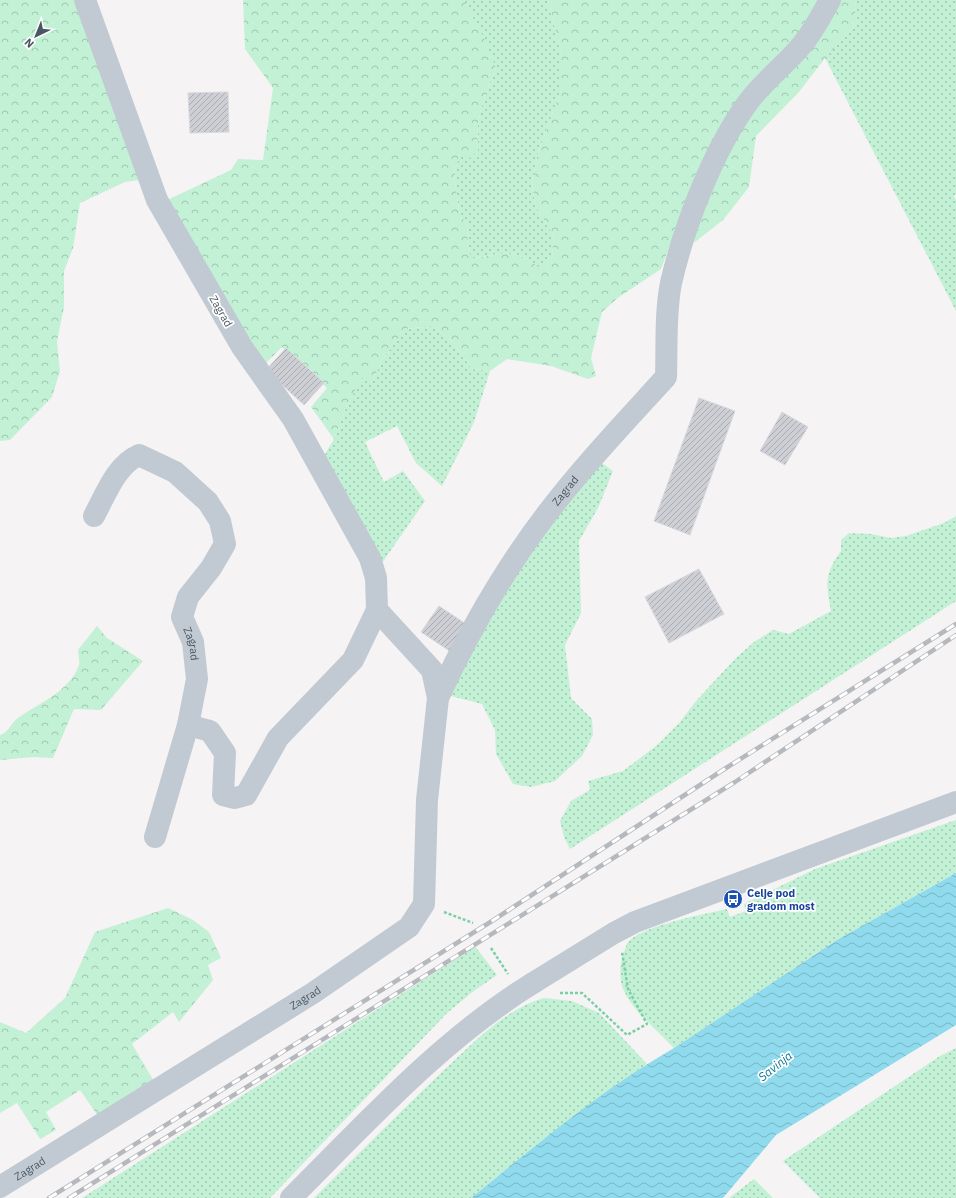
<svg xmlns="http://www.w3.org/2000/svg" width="956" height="1198" font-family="'IBM Plex Sans',sans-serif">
<defs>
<pattern id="grass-dots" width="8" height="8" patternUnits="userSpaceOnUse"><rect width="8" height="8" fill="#c3f1d5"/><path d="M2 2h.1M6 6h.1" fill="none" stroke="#a0c6b0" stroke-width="1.8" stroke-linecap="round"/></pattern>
<pattern id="forest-crowns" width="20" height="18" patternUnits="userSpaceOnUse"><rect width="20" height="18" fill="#c3f1d5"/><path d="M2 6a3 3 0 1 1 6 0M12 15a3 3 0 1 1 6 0" fill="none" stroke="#a0c6b0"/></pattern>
<pattern id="water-waves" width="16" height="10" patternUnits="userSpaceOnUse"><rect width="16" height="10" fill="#90daee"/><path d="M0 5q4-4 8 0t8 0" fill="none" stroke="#78b4c4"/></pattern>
<pattern id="building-hatch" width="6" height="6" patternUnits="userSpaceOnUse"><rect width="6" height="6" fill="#cdcfd5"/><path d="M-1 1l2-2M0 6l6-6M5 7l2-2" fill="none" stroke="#a8abb0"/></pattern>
</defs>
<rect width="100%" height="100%" fill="#f5f3f3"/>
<path fill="url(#grass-dots)" d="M 464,0 L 548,0 L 561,52 L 561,90 L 538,153 L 532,183 L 535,205 L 554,236 L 552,256 L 538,267 C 514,247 500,254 471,259 L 468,247 L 467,226 L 459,211 L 454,174 L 460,153 L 478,151 C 475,117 484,98 496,68 Z
M 857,0 L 956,0 L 956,194 L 954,196 L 956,200 L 956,311 L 825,58 L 858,22 L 854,8 Z
M 432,326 L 451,340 L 472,369 L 490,371 L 474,422 L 442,486 L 416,463 L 397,426 L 365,442 L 384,482 L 403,471 L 425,501 L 382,563 L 324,456 L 334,439 L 347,405 L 362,377 L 373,380 L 382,360 L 405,329 Z
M 599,461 L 613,471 L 598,508 L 579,541 L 581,613 L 565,645 L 571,698 L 592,719 L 593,735 L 582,756 L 555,781 L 531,787 L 513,784 L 496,754 L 495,730 L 482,704 L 447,695 L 494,599 Z
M 956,516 L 956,601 L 570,849 L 564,837 L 560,821 L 571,801 L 590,790 L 588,781 L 623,771 L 656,746 L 680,722 L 696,701 L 736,658 L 754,642 L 773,630 L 789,634 L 831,611 C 826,584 824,574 841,551 L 841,540 L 849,533 L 871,534 L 891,538 L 906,536 L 944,523 Z
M 956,820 L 956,873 L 837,940 L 674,1048 C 659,1032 633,1011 624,991 C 620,984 620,971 621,964 C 623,957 624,950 627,944 C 638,926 706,914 727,909 L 730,917 L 746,911 L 744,904 L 815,869 Z
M 474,945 L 497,975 L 471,993 L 446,1014 L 270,1198 L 82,1198 L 464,954 Z
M 544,998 L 572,1001 L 599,1013 L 647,1064 L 541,1141 L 471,1198 L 314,1198 C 357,1155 400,1112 444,1070 C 475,1042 503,1010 544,998 Z
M 956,1048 L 956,1198 L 820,1198 L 783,1161 L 940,1056 Z
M 754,1179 L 773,1198 L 729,1198 Z"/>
<path fill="url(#forest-crowns)" d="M 0,0 L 78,0 L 139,180 L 125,182 L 80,203 L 73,248 L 64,271 L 64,307 L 57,341 L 60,371 L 52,397 L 10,440 L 0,441 Z
M 243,0 L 464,0 L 485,40 L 496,68 C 484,98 475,117 478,151 L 470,158 L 460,153 L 454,174 L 459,211 L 467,226 L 468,247 L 472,259 C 500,254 514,247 538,267 L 552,256 L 554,236 L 535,205 L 532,183 L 538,153 L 561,90 L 561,52 L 548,0 L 857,0 L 854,8 L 858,22 L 825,58 L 799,92 L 756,136 L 749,187 L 723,220 L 695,242 L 673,237 L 661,269 L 619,297 L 602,312 L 591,358 L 596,376 L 588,379 L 551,366 L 507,359 L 490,371 L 472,369 L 451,340 L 432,326 L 405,329 L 382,360 L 373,380 L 362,378 L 347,405 L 334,439 L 311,407 L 327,388 L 282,347 L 263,366 L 165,201 L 231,170 L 238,159 L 263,160 L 273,88 L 245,49 Z
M 97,626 L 107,638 L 143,661 L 101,710 L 74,709 L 53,758 L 33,757 L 0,760 L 0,735 C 8,733 11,723 18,718 C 39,703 69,692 79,665 C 80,661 78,654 78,650 Z
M 168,908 L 193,920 L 209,932 L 221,958 L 208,965 L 213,980 L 179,1022 L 173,1012 L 132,1044 L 155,1083 L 100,1119 L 80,1090 L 46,1112 L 56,1130 L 40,1139 L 17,1103 L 0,1113 L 0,1022 L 26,1033 L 65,998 L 95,932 Z"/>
<path fill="url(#water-waves)" d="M 956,873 L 956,1025 L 776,1135 L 723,1198 L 471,1198 C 536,1145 601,1090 674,1048 L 837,940 Z"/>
<path fill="url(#building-hatch)" stroke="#d7d9de" d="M 228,92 L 229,132 L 190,133 L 188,93 Z
M 286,348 L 324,383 L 304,405 L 266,370 Z
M 699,398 L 735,411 L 690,535 L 654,521 Z
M 782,412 L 808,427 L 785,465 L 760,451 Z
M 699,569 L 724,614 L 669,643 L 645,597 Z
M 439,606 L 469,626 L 451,652 L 421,632 Z"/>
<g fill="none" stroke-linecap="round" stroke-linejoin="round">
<path stroke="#7ad0a6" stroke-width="2.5" stroke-dasharray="3 2" stroke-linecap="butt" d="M 444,912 L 473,923
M 491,948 L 508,974
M 560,993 L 582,993 L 627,1035 L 647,1024 L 628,989 L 622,952"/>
<g stroke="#c1cad2" stroke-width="22">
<path id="s1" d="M 94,516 C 106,494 116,465 139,455 L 175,472 L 208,502 L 220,521 L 225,544 L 211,568 L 188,597 L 182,617 L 193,642 L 197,679 L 188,725 L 155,837"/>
<path id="s2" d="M 438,698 C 468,633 505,568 549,511 C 585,464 626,421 666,377 C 667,346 665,313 671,283 C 684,226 714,148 749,101 C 764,81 785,65 801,46 C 813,32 821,16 830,0"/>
<path d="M 188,725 L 210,731 L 225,753 L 223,795 L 235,798 L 246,795 L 278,738 L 353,660 L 377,610"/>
<path d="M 533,983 L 614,933 L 635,922 L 956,802"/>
<path id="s3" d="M 0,1187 L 313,993 L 409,927 L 424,904 L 427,800 L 438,698 L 432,670 L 377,610 L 376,578 L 370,558 L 293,419 L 242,347 L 157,200 L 85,0"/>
</g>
<path stroke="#c1cad2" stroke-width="22" d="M 291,1198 C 367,1122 441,1040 533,983"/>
<g stroke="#b5b8bd" stroke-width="4.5">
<path id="rail" d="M 49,1198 L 492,921 L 726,768 L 956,624
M 69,1198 L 735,782 L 956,635"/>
</g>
<use href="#rail" stroke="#fff" stroke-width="3" stroke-dasharray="9" stroke-linecap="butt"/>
</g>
<defs>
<g id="bus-disc" transform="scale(1)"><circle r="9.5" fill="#1a4fb4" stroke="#fff"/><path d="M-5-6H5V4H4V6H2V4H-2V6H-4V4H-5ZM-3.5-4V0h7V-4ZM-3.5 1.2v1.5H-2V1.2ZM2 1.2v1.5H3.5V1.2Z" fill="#fff"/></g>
</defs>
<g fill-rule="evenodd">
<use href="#bus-disc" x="733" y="899"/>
</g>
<g text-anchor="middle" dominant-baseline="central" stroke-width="3.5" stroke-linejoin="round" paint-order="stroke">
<g font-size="11" fill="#4a5661" stroke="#fff">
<text transform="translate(221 311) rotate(60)">Zagrad</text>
<text stroke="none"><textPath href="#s2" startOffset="244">Zagrad</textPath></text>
<text stroke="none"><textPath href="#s1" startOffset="322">Zagrad</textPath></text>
<text stroke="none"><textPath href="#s3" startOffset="359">Zagrad</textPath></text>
<text stroke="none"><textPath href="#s3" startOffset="35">Zagrad</textPath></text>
</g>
<g font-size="11" font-weight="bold" fill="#164399" stroke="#fff" text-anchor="start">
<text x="747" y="893">Celje pod<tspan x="747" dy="13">gradom most</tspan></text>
</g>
<g font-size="12" font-style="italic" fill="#0c7c9b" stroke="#fff">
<text transform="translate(775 1066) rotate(-39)">Savinja</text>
</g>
</g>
<g transform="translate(36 36) rotate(223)" stroke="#ffffff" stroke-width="3" paint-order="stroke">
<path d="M0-3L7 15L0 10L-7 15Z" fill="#4a5661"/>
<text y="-6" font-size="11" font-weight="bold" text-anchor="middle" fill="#4a5661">N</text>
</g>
</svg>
